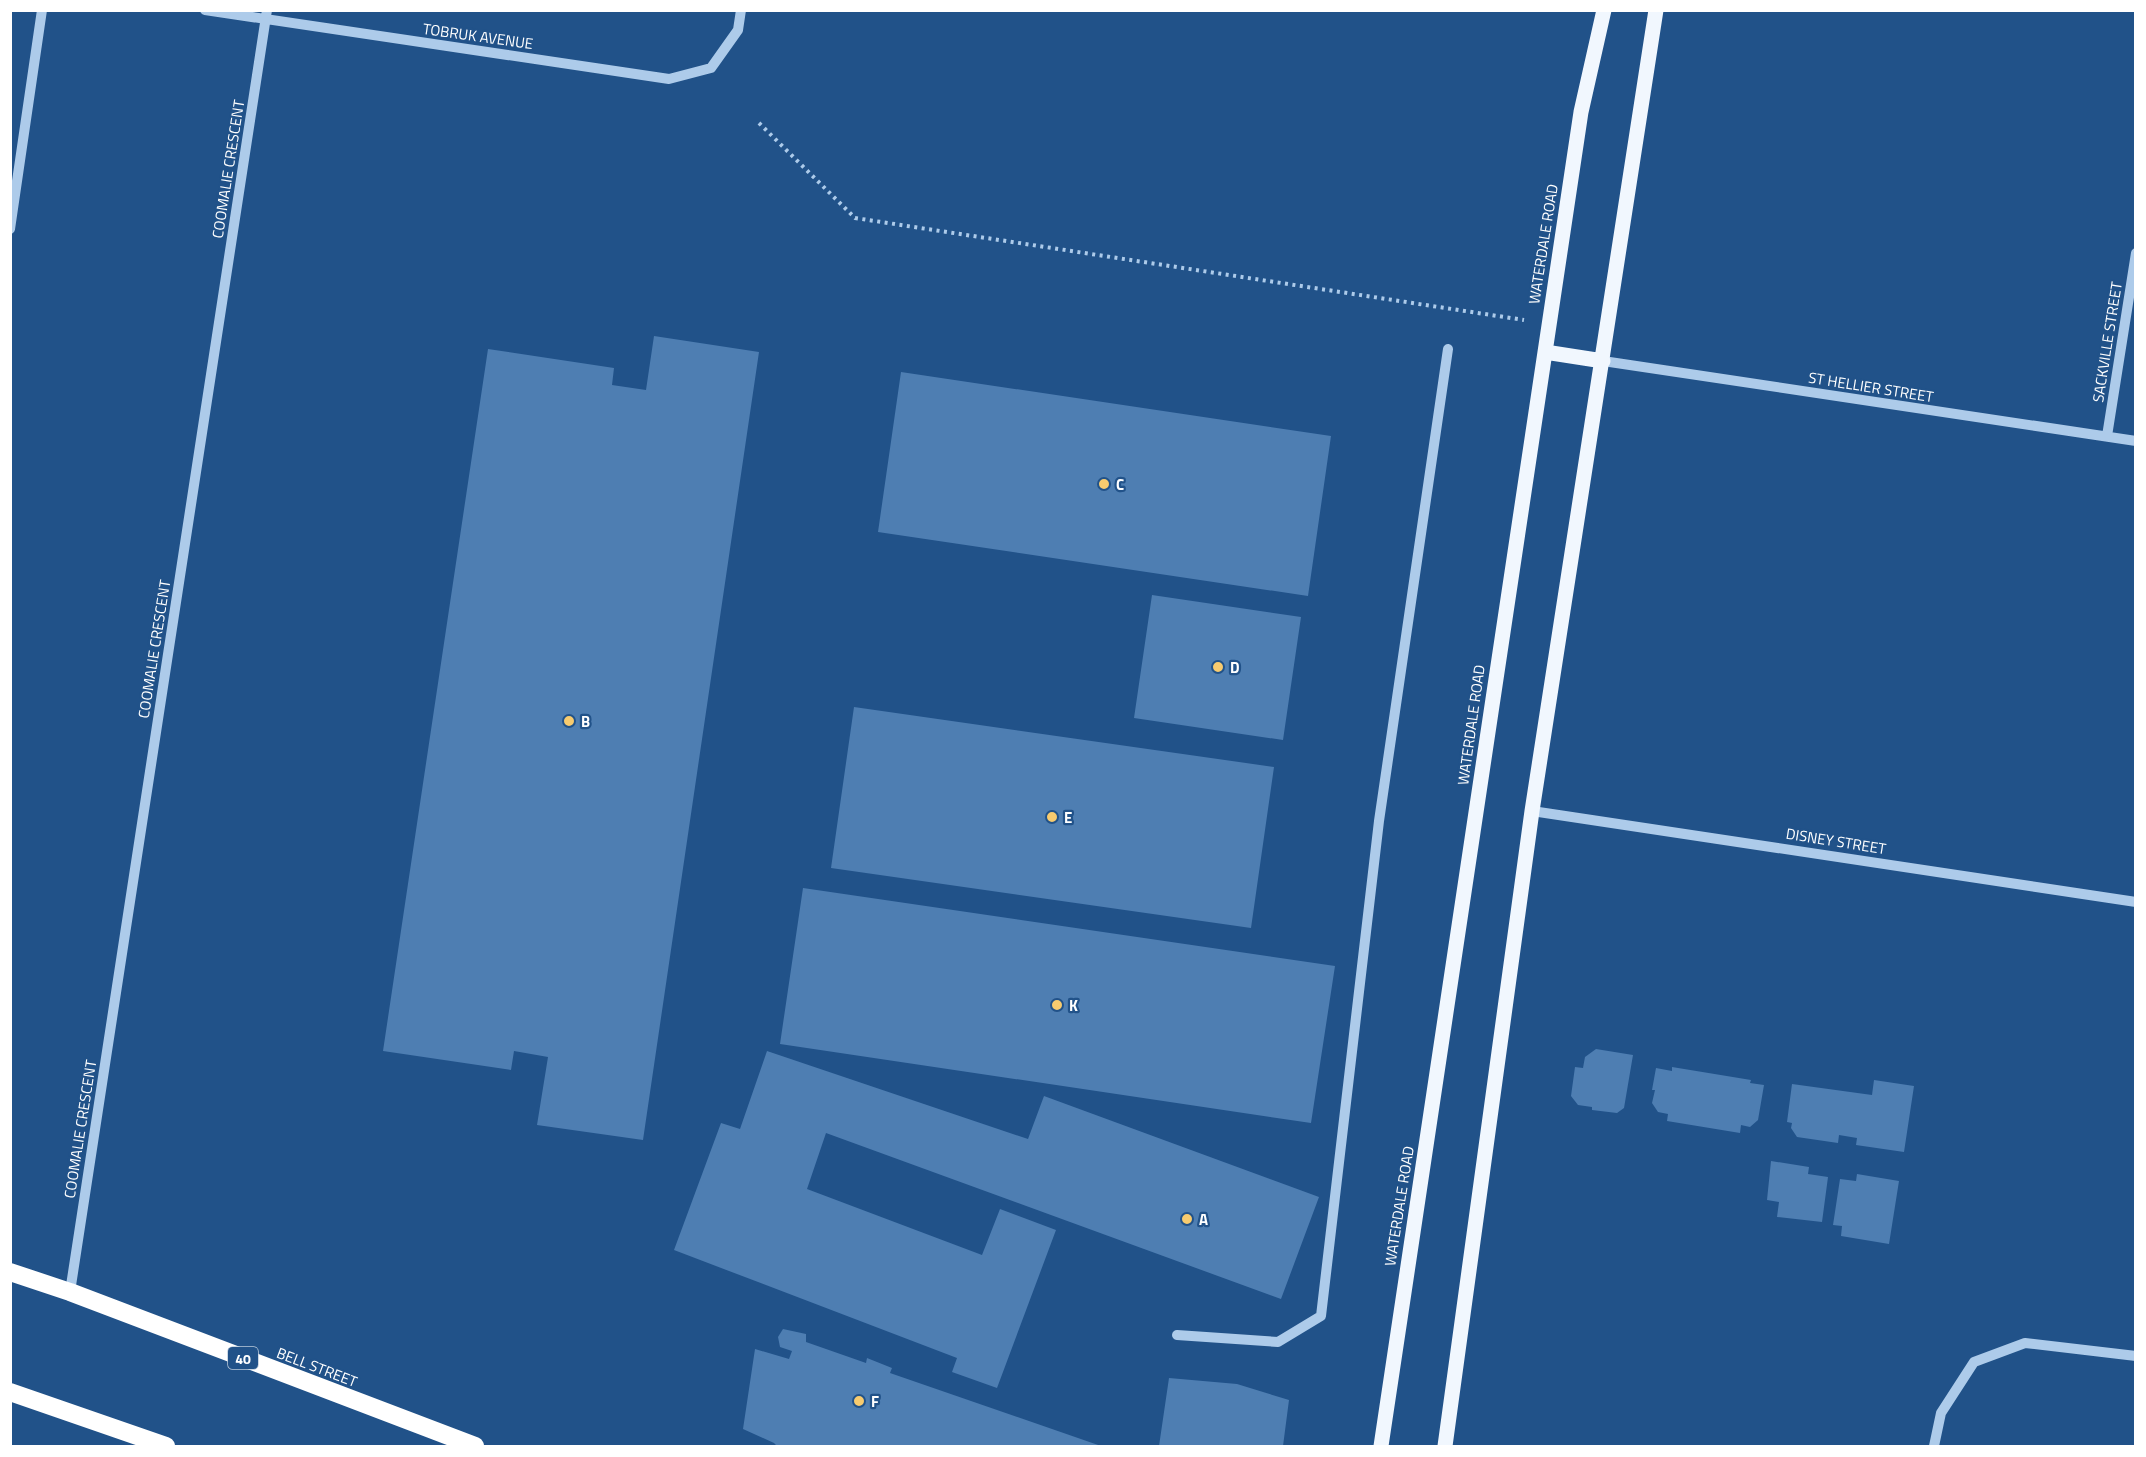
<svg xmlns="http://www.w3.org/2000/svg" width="2146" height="1457" font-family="'Titillium Web',sans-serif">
<rect width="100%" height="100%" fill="#215289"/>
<path fill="#4e7eb2" d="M 654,336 L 759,352 L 643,1140 L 537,1125 L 548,1057 L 514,1051 L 511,1070 L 383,1051 L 488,349 L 614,368 L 612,385 L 646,390 Z
M 901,372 L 1331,436 L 1308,596 L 878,532 Z
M 1152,595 L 1301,617 L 1283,740 L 1134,718 Z
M 854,707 L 1274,767 L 1251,928 L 831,868 Z
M 803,888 L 1335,966 L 1311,1123 L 780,1044 Z
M 1596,1049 L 1633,1055 L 1624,1108 L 1617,1113 L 1592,1110 L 1592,1107 L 1578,1105 L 1571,1096 L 1575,1067 L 1583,1068 L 1585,1057 Z
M 767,1051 L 1028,1139 L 1044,1096 L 1319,1197 L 1281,1299 L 826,1133 L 807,1189 L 982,1255 L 1000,1209 L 1056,1230 L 997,1388 L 952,1372 L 957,1358 L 674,1250 L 721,1123 L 740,1129 Z
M 1672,1067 L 1751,1080 L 1750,1083 L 1764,1085 L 1758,1120 L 1750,1127 L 1741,1125 L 1740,1133 L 1667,1121 L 1668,1114 L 1658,1112 L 1652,1103 L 1655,1090 L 1652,1090 L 1656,1068 L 1672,1071 Z
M 1874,1080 L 1914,1086 L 1904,1152 L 1856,1145 L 1857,1138 L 1839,1135 L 1838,1143 L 1797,1137 L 1791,1128 L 1792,1123 L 1787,1122 L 1792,1084 L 1872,1095 Z
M 1771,1161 L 1809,1167 L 1808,1174 L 1828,1177 L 1822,1222 L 1777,1217 L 1779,1202 L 1767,1200 Z
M 1857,1174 L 1899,1181 L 1889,1244 L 1841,1236 L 1842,1226 L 1833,1225 L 1840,1179 L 1856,1181 Z
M 783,1329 L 806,1334 L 806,1342 L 866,1363 L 867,1358 L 892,1368 L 890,1373 L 1101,1446 L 777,1446 L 774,1443 L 743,1429 L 755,1349 L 789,1359 L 792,1351 L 780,1347 L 778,1337 Z
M 1169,1378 L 1237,1384 L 1289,1400 L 1283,1446 L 1159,1446 Z"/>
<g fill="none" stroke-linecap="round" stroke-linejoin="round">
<path stroke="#adcbea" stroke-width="4" stroke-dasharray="3 4.5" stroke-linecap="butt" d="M 759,123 L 855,218 L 1524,320"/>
<path stroke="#adcbea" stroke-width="10" d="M 205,10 L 669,79 L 711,68 L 738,30 L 741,10
M 10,229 L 42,10
M 1603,361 L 2136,441
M 2107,436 L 2136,253
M 1532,811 L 2136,902
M 70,1292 L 267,10
M 1177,1335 L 1278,1342 L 1321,1316 L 1379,821 L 1448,349
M 1934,1446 L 1941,1413 L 1974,1362 L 2025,1343 L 2136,1356"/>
<path stroke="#f1f7fe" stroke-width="15" d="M 1545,352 L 1603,361
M 1381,1446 L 1581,112 L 1604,10
M 1445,1446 L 1532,811 L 1656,10"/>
<path stroke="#fff" stroke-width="18" d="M 10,1272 L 70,1292 L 475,1446
M 10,1392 L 166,1446"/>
</g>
<g fill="#f7cb6f" stroke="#215289" stroke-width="2">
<circle cx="1104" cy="484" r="6"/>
<circle cx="1218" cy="667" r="6"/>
<circle cx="569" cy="721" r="6"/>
<circle cx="1052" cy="817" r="6"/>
<circle cx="1057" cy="1005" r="6"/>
<circle cx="1187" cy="1219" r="6"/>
<circle cx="859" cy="1401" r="6"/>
</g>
<g text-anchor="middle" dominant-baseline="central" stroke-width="4.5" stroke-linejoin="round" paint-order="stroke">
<rect fill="#215289" stroke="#bccbdc" stroke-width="1.5" x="228" y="1347" width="30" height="22" rx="4.5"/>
<g font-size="14" font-weight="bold" fill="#fff">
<text x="243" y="1358">40</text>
</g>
<g font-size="15" fill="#fff" stroke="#215289">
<text transform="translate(478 36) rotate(8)">TOBRUK AVENUE</text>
<text transform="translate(228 169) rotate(-81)">COOMALIE CRESCENT</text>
<text transform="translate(1543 244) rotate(-81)">WATERDALE ROAD</text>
<text transform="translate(2107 342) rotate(-81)">SACKVILLE STREET</text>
<text transform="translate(1871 387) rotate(9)">ST HELLIER STREET</text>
<text transform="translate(154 649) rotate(-81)">COOMALIE CRESCENT</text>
<text transform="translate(1471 725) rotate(-82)">WATERDALE ROAD</text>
<text transform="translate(1836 841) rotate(9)">DISNEY STREET</text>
<text transform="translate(80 1129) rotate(-81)">COOMALIE CRESCENT</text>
<text transform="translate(1399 1206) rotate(-81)">WATERDALE ROAD</text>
<text transform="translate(317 1367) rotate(21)">BELL STREET</text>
</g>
<g font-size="15" font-weight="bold" fill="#fff" stroke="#215289" text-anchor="start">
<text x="1116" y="484">C</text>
<text x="1230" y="667">D</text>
<text x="581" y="721">B</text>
<text x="1064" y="817">E</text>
<text x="1069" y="1005">K</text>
<text x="1199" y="1219">A</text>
<text x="871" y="1401">F</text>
</g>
</g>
<rect width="2146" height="1457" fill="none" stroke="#ffffff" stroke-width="24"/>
</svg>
